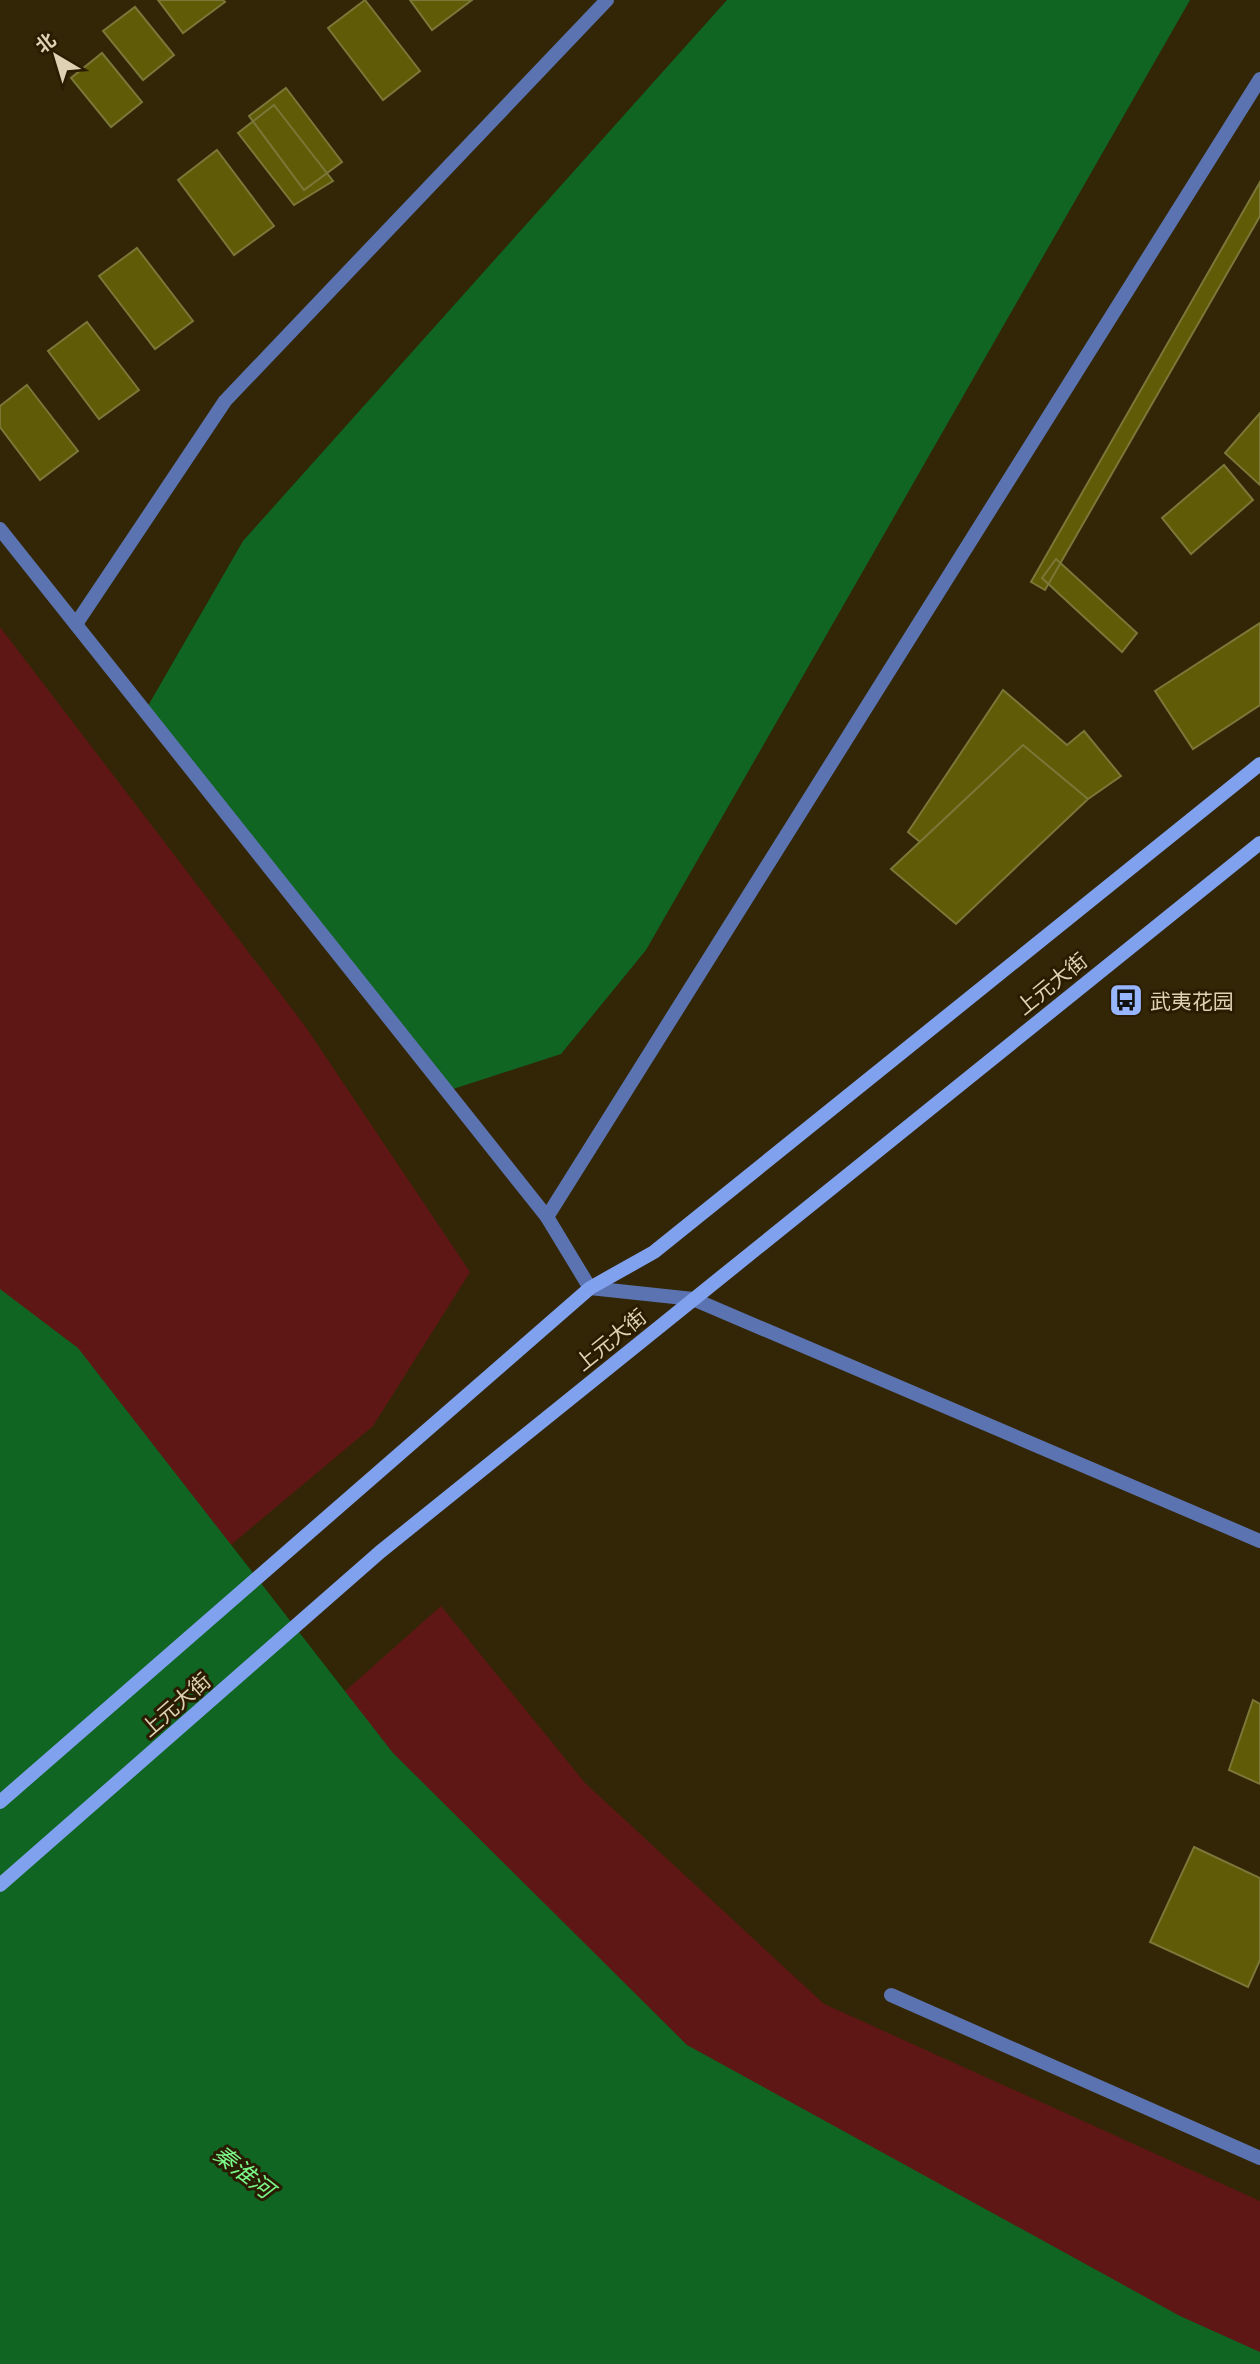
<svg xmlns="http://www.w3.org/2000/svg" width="1260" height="2364" font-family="Barlow,'Noto Sans SC',sans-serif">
<rect width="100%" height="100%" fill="#332606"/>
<path fill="#5f1716" d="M 0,627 L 305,1026 L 470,1272 L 373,1426 L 0,1738 Z
M 441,1606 L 585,1783 L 824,2004 L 1260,2201 L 1260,2364 L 0,2364 L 0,1998 Z"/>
<path fill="#0f6521" d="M 727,0 L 1190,0 L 646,950 L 561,1054 L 447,1091 L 145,711 L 243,541 Z
M 0,1289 L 78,1348 L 393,1753 L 687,2045 L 1180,2316 L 1260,2352 L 1260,2364 L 0,2364 Z"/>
<path fill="#605b06" stroke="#7a7739" stroke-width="2" d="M 158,0 L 223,0 L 225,2 L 183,33 Z
M 365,0 L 420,71 L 383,100 L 328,28 Z
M 410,0 L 472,0 L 432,30 Z
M 135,7 L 174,55 L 143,80 L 103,31 Z
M 102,53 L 142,102 L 111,127 L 71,78 Z
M 286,88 L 342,162 L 304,190 L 249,116 Z
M 274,105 L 333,181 L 294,205 L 238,133 Z
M 217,150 L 274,226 L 234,255 L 178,180 Z
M 1260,182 L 1260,216 L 1045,590 L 1031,582 Z
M 137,248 L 193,321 L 155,349 L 99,276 Z
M 87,322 L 139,390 L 99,419 L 48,351 Z
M 27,385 L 78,451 L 40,480 L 0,427 L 0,406 Z
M 1260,413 L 1260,485 L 1225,453 Z
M 1224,465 L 1253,500 L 1191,554 L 1162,518 Z
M 1056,559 L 1137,633 L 1122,652 L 1042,578 Z
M 1260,623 L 1260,705 L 1193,749 L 1155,691 Z
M 1003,690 L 1067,745 L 1084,731 L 1121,776 L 1088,799 L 1023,745 L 920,842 L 908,832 Z
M 1023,745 L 1088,799 L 956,924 L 891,869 Z
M 1253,1700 L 1260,1704 L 1260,1784 L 1229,1770 Z
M 1194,1847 L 1260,1878 L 1260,1960 L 1248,1987 L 1150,1942 Z"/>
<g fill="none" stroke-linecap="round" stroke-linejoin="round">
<path stroke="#5b74b1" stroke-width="14" d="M 76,624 L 225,401 L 607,0
M 547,1217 L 1260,79
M 590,1288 L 693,1299 L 1260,1541
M 891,1995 L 1260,2158"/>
<path stroke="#5b74b1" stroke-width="14" d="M 0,529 L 547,1217 L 590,1288"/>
<path stroke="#80a1ee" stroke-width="14" d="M 0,1802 L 590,1288 L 654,1252 L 1260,764
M 0,1885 L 380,1552 L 1260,843"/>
</g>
<defs>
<g id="bus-square" transform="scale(1.75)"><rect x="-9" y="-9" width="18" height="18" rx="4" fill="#97b6fd" stroke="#291c00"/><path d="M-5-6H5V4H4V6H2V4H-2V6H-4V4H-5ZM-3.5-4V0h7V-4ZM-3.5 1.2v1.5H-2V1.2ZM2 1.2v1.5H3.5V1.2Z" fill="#111"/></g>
</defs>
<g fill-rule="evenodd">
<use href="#bus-square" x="1126" y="1000"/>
</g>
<g text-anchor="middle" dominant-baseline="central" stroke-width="6" stroke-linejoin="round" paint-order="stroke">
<g font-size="21" fill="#dfd1b4" stroke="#291c00">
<text transform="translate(1051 983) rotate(-39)">上元大街</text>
<text transform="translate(610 1339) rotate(-39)">上元大街</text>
<text transform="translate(175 1704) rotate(-41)">上元大街</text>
</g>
<g font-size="21" fill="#dfd1b4" stroke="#291c00" text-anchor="start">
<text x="1150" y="1000">武夷花园</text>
</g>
<g font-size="23" font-style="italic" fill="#7af988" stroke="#291c00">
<text transform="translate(244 2171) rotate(38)">秦淮河</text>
</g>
</g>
<g transform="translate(56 56) rotate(322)" stroke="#291c00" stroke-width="5" paint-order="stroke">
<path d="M0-5L12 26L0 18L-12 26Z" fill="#dfd1b4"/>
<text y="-10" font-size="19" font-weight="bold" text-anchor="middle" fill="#dfd1b4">北</text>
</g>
</svg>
